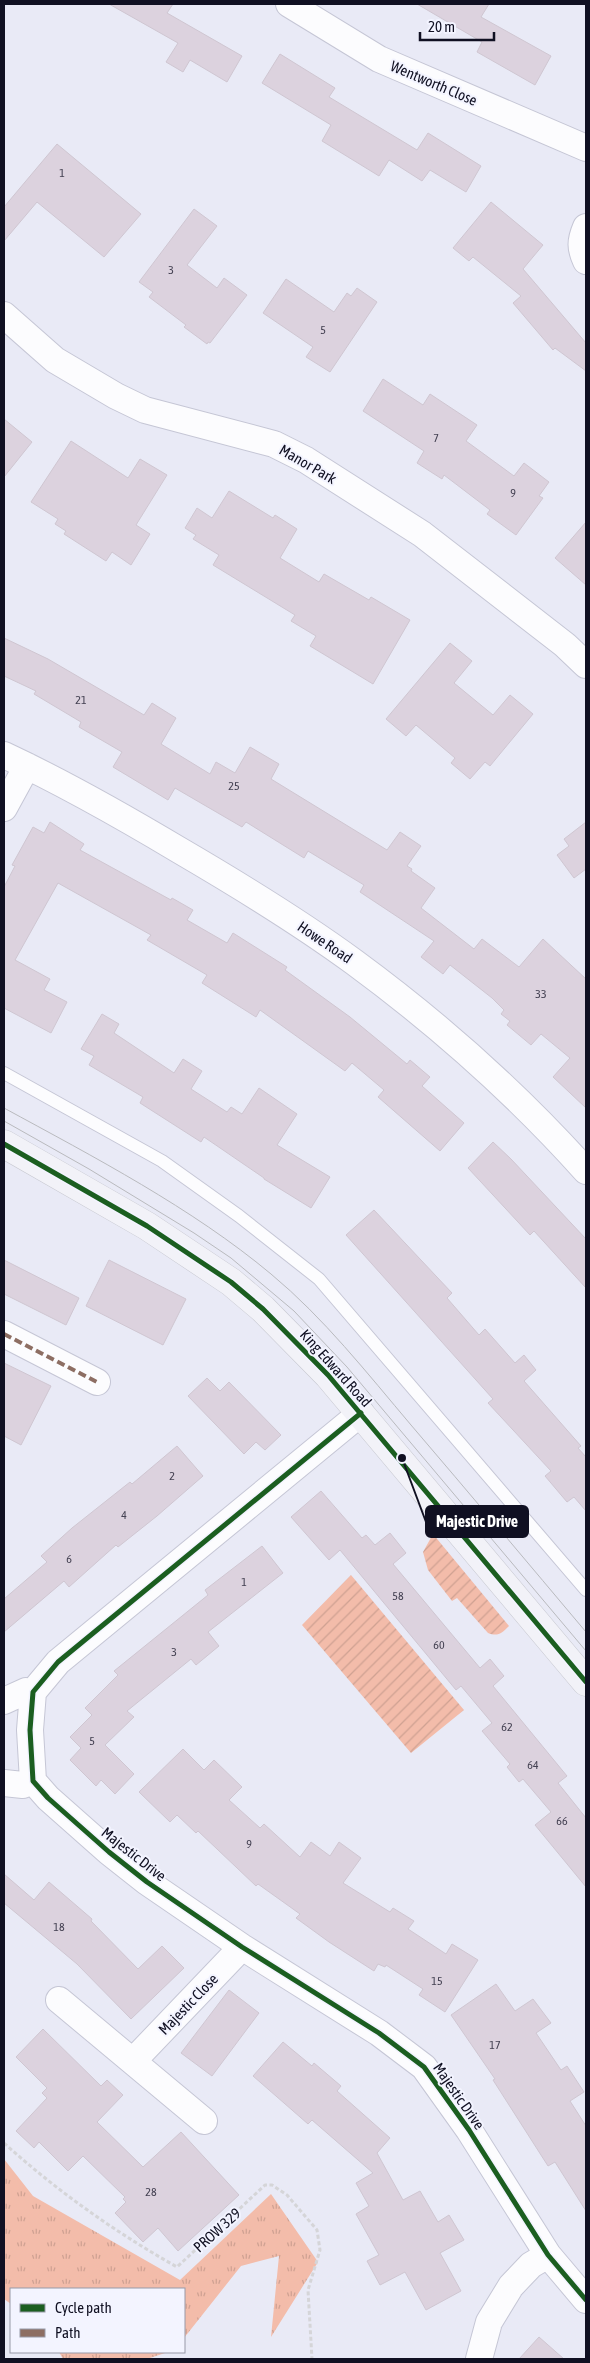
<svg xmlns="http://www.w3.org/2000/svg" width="590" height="2363" font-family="'Asap Condensed',sans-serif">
<defs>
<pattern id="grass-tufts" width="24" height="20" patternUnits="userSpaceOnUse" patternTransform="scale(1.25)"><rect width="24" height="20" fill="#f3bcaa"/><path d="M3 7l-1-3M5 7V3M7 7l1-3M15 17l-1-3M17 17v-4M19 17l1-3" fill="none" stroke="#cfa192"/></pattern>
<pattern id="garden-furrows" width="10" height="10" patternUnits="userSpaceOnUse" patternTransform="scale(1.25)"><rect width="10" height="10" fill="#f3bcaa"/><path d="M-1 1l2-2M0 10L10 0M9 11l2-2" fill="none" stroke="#cfa192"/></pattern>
</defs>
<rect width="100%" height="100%" fill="#e9eaf6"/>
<path fill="url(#grass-tufts)" d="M 4,2159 L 33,2196 L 180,2280 L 271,2194 L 318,2262 L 271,2337 L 279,2256 L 241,2266 L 184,2338 L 184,2289 L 11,2289 L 11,2304 L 4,2299 Z
M 59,2352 L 168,2352 L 147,2359 L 63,2359 Z"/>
<path fill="url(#garden-furrows)" d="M 433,1534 L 509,1626 C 502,1633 498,1637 488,1633 L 457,1598 L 452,1601 L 428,1570 L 423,1552 Z
M 351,1575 L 464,1710 L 411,1753 L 302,1625 Z"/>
<path fill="#dcd2de" stroke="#cfc6d1" d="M 109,4 L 173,4 L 167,13 L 242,56 L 227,82 L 190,60 L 183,72 L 166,62 L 178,43 Z
M 417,4 L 489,4 L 481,17 L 551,56 L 535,85 L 477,52 L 482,42 Z
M 280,54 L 335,88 L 329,97 L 417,150 L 428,133 L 481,166 L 466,192 L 430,170 L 422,181 L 389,160 L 379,176 L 322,141 L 331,125 L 262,83 Z
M 57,144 L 141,214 L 104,257 L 37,202 L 4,241 L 4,207 Z
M 491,202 L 543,245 L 523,269 L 586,343 L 586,371 L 555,348 L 553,350 L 513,303 L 521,296 L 473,257 L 469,261 L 453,248 Z
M 194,209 L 217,226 L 187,265 L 217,288 L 224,278 L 247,295 L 210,343 L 208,342 L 207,344 L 184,327 L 186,325 L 149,297 L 153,292 L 139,282 Z
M 286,279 L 334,312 L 347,293 L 351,296 L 357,288 L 377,302 L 330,372 L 306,357 L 313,347 L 263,313 Z
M 383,379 L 423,405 L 430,394 L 477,425 L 466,441 L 514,476 L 524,463 L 549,482 L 539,496 L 543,498 L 516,535 L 487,514 L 490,510 L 444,475 L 442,479 L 417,463 L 424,451 L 363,411 Z
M 4,419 L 32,442 L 4,477 Z
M 71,441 L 128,478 L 140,459 L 167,475 L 136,525 L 150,534 L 131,565 L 112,552 L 106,561 L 64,534 L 66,531 L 55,524 L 58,519 L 31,502 Z
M 229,491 L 273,518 L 275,515 L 297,529 L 280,558 L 319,582 L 324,574 L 369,600 L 371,597 L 410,620 L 373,684 L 310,646 L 316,636 L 291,621 L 295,615 L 213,565 L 219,555 L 193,539 L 196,535 L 185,528 L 197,508 L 212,518 Z
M 586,522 L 586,585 L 555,558 Z
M 4,638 L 48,659 L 144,715 L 152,703 L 176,718 L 161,744 L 210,774 L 216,762 L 235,773 L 250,747 L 279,764 L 271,779 L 387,850 L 400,832 L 421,846 L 407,866 L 412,869 L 411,871 L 435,888 L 421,908 L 474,949 L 482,939 L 519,967 L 543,939 L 586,979 L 586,1108 L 553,1077 L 570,1058 L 541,1034 L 531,1045 L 507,1025 L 510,1021 L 501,1014 L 504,1010 L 492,998 L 450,965 L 443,974 L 421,957 L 434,941 L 360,892 L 364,885 L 308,851 L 304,858 L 246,822 L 242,827 L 175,788 L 168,800 L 113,767 L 122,752 L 79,727 L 81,722 L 34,694 L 36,691 L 4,676 Z
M 450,643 L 472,661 L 454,683 L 493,715 L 510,695 L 533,714 L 490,766 L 485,762 L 470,779 L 451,763 L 455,758 L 416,725 L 406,736 L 386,719 Z
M 50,822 L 84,844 L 80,850 L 171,900 L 172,898 L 193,910 L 187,920 L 227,943 L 233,933 L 287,967 L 285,970 L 350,1017 L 407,1064 L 410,1060 L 430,1077 L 422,1086 L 464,1123 L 440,1151 L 378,1097 L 384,1090 L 352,1063 L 345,1071 L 260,1010 L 256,1017 L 202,983 L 207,975 L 147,940 L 151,935 L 58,883 L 15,960 L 50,979 L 44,990 L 67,1002 L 51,1033 L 4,1008 L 4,887 L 15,866 L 12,865 L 33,827 L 44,833 Z
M 586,822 L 586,869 L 574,878 L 557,855 L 569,846 L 564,839 Z
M 102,1014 L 119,1024 L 114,1033 L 174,1073 L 183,1059 L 202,1071 L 191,1089 L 227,1112 L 231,1107 L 242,1114 L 259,1088 L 297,1114 L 277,1145 L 330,1177 L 311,1208 L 264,1179 L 264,1178 L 204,1137 L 201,1142 L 140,1103 L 143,1097 L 89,1065 L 94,1056 L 81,1049 Z
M 493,1142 L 511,1159 L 586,1239 L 586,1288 L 534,1231 L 530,1235 L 468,1168 Z
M 374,1210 L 452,1293 L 447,1298 L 479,1335 L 485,1329 L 515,1363 L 524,1355 L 536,1370 L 524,1381 L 581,1446 L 578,1448 L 586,1457 L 586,1511 L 574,1497 L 567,1502 L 545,1476 L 551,1471 L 488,1403 L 493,1399 L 346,1235 Z
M 4,1260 L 79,1298 L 66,1325 L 4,1294 Z
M 109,1260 L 186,1299 L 163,1345 L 86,1306 Z
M 4,1363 L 51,1386 L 21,1445 L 4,1436 Z
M 207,1378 L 220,1391 L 229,1382 L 281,1435 L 265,1450 L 256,1442 L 244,1454 L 188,1396 Z
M 177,1446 L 203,1476 L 157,1516 L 118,1547 L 116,1545 L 69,1587 L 64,1581 L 4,1632 L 4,1599 L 47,1562 L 41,1556 L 72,1528 L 130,1482 L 132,1484 Z
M 321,1491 L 362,1538 L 366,1535 L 375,1545 L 390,1533 L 406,1553 L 393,1564 L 480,1668 L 490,1659 L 504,1676 L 493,1686 L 567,1776 L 558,1783 L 586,1818 L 586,1887 L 535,1825 L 551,1812 L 523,1779 L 519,1782 L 507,1767 L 510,1764 L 482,1731 L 492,1723 L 461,1686 L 456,1690 L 340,1550 L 329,1560 L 291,1517 Z
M 262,1546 L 283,1573 L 208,1632 L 219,1646 L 196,1665 L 191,1659 L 127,1711 L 134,1717 L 105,1745 L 134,1774 L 115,1794 L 101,1780 L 96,1786 L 70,1760 L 81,1748 L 70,1737 L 92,1715 L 85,1708 L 118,1675 L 114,1671 L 208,1595 L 205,1590 Z
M 183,1749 L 204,1770 L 214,1760 L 242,1787 L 229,1800 L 260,1828 L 264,1824 L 300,1857 L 311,1842 L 330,1856 L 339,1842 L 361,1858 L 343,1883 L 390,1912 L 393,1908 L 414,1921 L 408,1929 L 446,1954 L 452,1944 L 478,1960 L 445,2012 L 419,1995 L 423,1989 L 386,1965 L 385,1967 L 378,1964 L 374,1971 L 329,1942 L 296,1918 L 300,1914 L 258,1884 L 256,1886 L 198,1831 L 196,1833 L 177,1815 L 170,1822 L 139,1792 Z
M 4,1874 L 34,1900 L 49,1882 L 92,1919 L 91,1921 L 138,1969 L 162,1946 L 184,1968 L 131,2019 L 77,1964 L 4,1903 Z
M 496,1984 L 515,2011 L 533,1999 L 551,2023 L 536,2033 L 561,2070 L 567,2066 L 584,2092 L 570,2101 L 586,2126 L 586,2211 L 555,2162 L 548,2166 L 493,2080 L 495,2079 L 451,2015 Z
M 229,1990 L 259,2013 L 212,2076 L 181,2053 Z
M 43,2029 L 101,2086 L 107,2080 L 123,2095 L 97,2122 L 143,2167 L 181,2132 L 239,2195 L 178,2251 L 158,2228 L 143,2242 L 115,2213 L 126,2202 L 123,2199 L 125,2197 L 83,2156 L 68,2171 L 39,2142 L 34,2148 L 16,2131 L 47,2098 L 42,2093 L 47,2088 L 16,2057 Z
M 283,2042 L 312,2066 L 314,2063 L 341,2086 L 337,2091 L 390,2138 L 377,2153 L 403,2200 L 420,2191 L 438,2222 L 449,2215 L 464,2240 L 440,2253 L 461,2291 L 426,2310 L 405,2272 L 380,2285 L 367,2261 L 379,2255 L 356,2214 L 369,2206 L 356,2183 L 373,2173 L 312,2120 L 308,2124 L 253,2076 Z
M 539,2337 L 564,2359 L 519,2359 Z"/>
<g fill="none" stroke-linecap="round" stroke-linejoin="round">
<g stroke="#c5c6d5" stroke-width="14">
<path id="lane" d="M 4,1073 L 162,1161 L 239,1216 L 319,1279 L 586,1590"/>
</g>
<g stroke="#c5c6d5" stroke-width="28">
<path id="street" d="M 289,4 L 379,59 L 586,148
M 586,227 C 580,241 580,248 586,261
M 4,315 L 55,360 L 116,396 L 145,410 L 274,444 L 306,460 L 422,534 L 565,645 L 586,665
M 4,755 C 64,783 122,816 179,850 C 239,885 298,921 354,962 C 437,1023 517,1094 586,1171
M 4,808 L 27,766
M 4,1334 L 97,1382
M 361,1413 L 58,1662 L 33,1692 L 30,1730 L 33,1781 L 48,1798 L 109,1852 L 147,1882 L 242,1947 L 379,2033 L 424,2067 L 469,2130 L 548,2255 L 586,2300
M 4,1701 L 26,1691 L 33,1692
M 4,1783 L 23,1785 L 33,1781
M 59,2000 L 204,2121
M 133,2061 L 242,1947
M 479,2359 L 489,2322 L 511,2286 L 531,2265 L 548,2255"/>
</g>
<g stroke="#c7c8d0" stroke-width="29">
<path id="primary" d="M 4,1144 L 147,1226 L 231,1282 L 263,1309 L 328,1375 L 586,1682"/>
</g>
<path stroke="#d5d5d8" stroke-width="3" stroke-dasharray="4 2.5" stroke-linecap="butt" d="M 4,2143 C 57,2191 115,2232 177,2267 L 265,2185 L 272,2185 L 287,2195 L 317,2230 L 320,2250 L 308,2290 L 312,2359"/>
<use href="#lane" stroke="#fcfcfe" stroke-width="12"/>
<use href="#street" stroke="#fcfcfe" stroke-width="26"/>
<use href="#primary" stroke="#f2f2f8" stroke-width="28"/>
<path stroke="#b9babe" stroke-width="1" d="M 4,1108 C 94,1157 192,1208 271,1274 C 324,1318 367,1373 411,1425 C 470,1494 528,1563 586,1632
M 4,1121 L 89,1169 L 194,1233 L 231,1258 L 294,1311 L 347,1367 L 586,1651"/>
<path stroke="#8d6e63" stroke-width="4" stroke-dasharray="8 4" stroke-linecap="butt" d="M 4,1334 L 97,1382"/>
<g stroke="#f3f4ff" stroke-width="8">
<path id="cycleway" d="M 4,1144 L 147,1226 L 231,1282 L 263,1309 L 328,1375 L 586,1682
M 361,1413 L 58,1662 L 33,1692 L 30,1730 L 33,1781 L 48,1798 L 109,1852 L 147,1882 L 242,1947 L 379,2033 L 424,2067 L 469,2130 L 548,2255 L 586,2300"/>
</g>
<use href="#cycleway" stroke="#1b5e20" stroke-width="5"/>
</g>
<g text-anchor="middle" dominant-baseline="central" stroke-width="4" stroke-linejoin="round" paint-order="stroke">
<g font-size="12" fill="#454253">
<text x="62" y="173">1</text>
<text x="171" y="270">3</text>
<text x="323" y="330">5</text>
<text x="436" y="438">7</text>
<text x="513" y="493">9</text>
<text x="81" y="700">21</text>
<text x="234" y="786">25</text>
<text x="541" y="994">33</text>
<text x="172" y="1476">2</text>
<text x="124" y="1515">4</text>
<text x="69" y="1559">6</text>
<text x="244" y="1582">1</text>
<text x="398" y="1596">58</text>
<text x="439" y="1645">60</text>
<text x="174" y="1652">3</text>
<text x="507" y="1727">62</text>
<text x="92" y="1741">5</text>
<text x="533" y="1765">64</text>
<text x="562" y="1821">66</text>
<text x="249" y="1844">9</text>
<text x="59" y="1927">18</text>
<text x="437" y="1981">15</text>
<text x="495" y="2045">17</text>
<text x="151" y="2192">28</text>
</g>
<g font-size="15" fill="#101022" stroke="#f3f4ff">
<text transform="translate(434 83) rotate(23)">Wentworth Close</text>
<text transform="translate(308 464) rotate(30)">Manor Park</text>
<text transform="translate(325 942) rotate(34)">Howe Road</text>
<text transform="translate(336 1368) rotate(48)">King Edward Road</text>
<text transform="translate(134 1854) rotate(38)">Majestic Drive</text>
<text transform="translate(188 2004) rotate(-46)">Majestic Close</text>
<text transform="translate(459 2096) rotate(55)">Majestic Drive</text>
<text transform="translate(217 2230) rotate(-42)">PROW 329</text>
</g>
</g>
<path fill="none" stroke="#101022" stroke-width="2" d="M402 1458L426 1522"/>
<circle fill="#101022" stroke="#f3f4ff" stroke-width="2" cx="402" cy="1458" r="5"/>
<rect fill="#101022" stroke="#101022" stroke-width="2" x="426" y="1506" width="102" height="31" rx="5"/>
<g font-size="16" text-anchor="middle" font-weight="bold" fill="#fff">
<text x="477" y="1527">Majestic Drive</text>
</g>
<rect width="590" height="2363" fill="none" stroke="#101022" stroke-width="10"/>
<rect x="10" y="2288" width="175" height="65" fill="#f3f4ff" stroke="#9899a7"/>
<rect x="20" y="2304" width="25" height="8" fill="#1b5e20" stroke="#9899a7"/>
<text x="55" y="2313" font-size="15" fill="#101022">Cycle path</text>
<rect x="20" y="2329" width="25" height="8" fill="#8d6e63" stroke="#9899a7"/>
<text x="55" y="2338" font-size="15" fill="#101022">Path</text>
<path d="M420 32v8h74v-8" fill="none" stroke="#101022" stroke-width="2.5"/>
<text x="428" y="32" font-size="15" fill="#101022" stroke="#f3f4ff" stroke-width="4" paint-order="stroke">20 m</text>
</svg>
